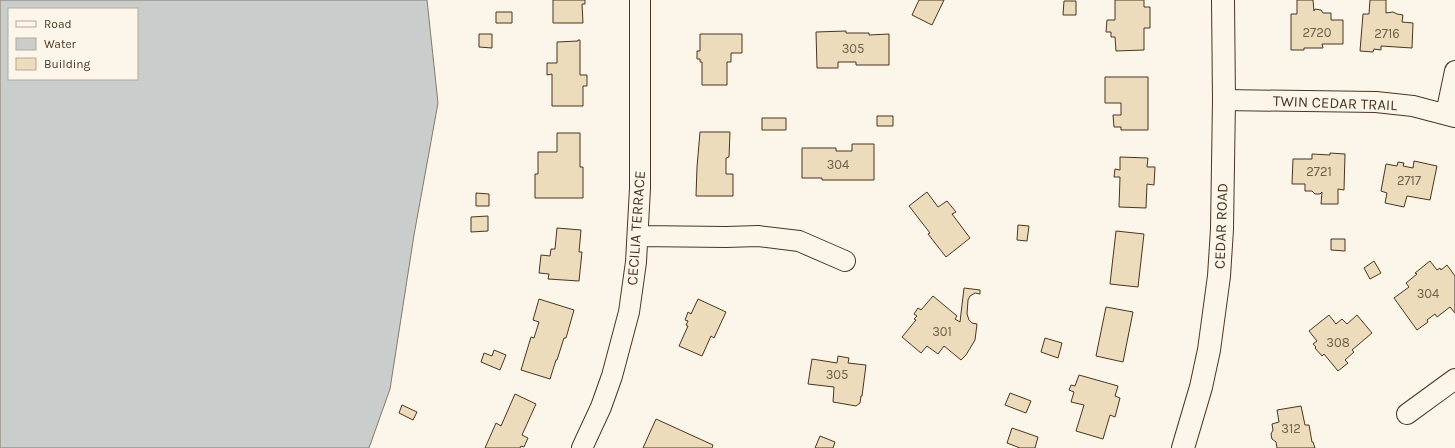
<svg xmlns="http://www.w3.org/2000/svg" width="1455" height="448" font-family="Karla,sans-serif">
<rect width="100%" height="100%" fill="#fbf6e9"/>
<path fill="#c9cecd" stroke="#887966" fill-rule="evenodd" d="M 0,0 L 427,0 L 438,103 L 414,235 L 390,389 L 369,448 L 0,448 ZM 9,9 L 137,9 L 137,79 L 9,79 Z"/>
<path fill="#ecdcbc" stroke="#4a3520" d="M 553,0 L 585,0 L 585,4 L 582,4 L 583,23 L 553,23 Z
M 919,0 L 944,0 L 932,25 L 912,15 Z
M 1115,0 L 1144,0 L 1144,7 L 1150,7 L 1150,28 L 1144,28 L 1144,50 L 1116,51 L 1115,37 L 1111,37 L 1111,32 L 1106,32 L 1107,20 L 1115,20 Z
M 1297,0 L 1313,0 L 1314,11 L 1315,9 L 1321,10 L 1323,13 L 1331,13 L 1331,20 L 1343,20 L 1343,44 L 1322,44 L 1323,48 L 1304,48 L 1304,50 L 1291,50 L 1291,14 L 1297,14 Z
M 1370,0 L 1386,0 L 1386,13 L 1393,12 L 1397,14 L 1403,15 L 1402,22 L 1413,23 L 1412,48 L 1381,46 L 1381,50 L 1374,49 L 1373,52 L 1360,51 L 1363,14 L 1369,14 Z
M 1064,1 L 1076,1 L 1076,15 L 1063,15 Z
M 496,12 L 512,12 L 512,23 L 496,23 Z
M 846,31 L 846,33 L 869,33 L 869,35 L 889,34 L 889,65 L 856,65 L 856,62 L 838,62 L 838,68 L 817,68 L 816,32 Z
M 479,34 L 492,34 L 492,48 L 479,47 Z
M 700,34 L 742,34 L 742,53 L 731,53 L 731,62 L 727,62 L 727,85 L 702,85 L 702,62 L 700,62 L 700,59 L 697,59 L 697,51 L 700,51 Z
M 578,40 L 580,40 L 580,75 L 587,75 L 587,86 L 583,86 L 583,106 L 552,106 L 552,74 L 547,75 L 547,63 L 557,63 L 557,42 L 578,41 Z
M 1105,77 L 1148,77 L 1148,130 L 1121,130 L 1121,127 L 1114,127 L 1113,115 L 1121,115 L 1121,103 L 1105,103 Z
M 877,116 L 893,116 L 893,126 L 877,126 Z
M 762,118 L 786,118 L 786,130 L 762,130 Z
M 700,132 L 730,132 L 729,157 L 726,158 L 726,174 L 733,174 L 733,196 L 696,196 L 697,167 Z
M 557,133 L 580,133 L 580,167 L 583,167 L 583,198 L 535,198 L 535,174 L 538,174 L 538,152 L 557,152 Z
M 852,144 L 874,144 L 874,180 L 822,180 L 822,178 L 802,178 L 802,148 L 836,148 L 836,151 L 852,151 Z
M 1330,153 L 1345,154 L 1344,190 L 1338,189 L 1338,204 L 1321,204 L 1322,192 L 1320,194 L 1315,194 L 1312,191 L 1305,191 L 1305,184 L 1292,184 L 1293,159 L 1312,159 L 1312,154 L 1330,155 Z
M 1120,157 L 1148,158 L 1147,167 L 1155,167 L 1154,185 L 1147,184 L 1146,208 L 1119,207 L 1120,177 L 1114,177 L 1115,169 L 1120,170 Z
M 1414,161 L 1437,166 L 1430,200 L 1407,196 L 1404,207 L 1385,203 L 1387,193 L 1381,191 L 1386,164 L 1397,166 L 1398,162 L 1404,163 L 1403,166 L 1413,168 Z
M 927,192 L 938,207 L 947,201 L 956,212 L 952,214 L 970,238 L 946,257 L 928,234 L 930,233 L 909,206 Z
M 476,193 L 489,194 L 489,206 L 476,206 Z
M 488,216 L 488,231 L 471,232 L 471,217 Z
M 1018,225 L 1029,226 L 1027,241 L 1017,240 Z
M 557,228 L 581,230 L 579,252 L 582,252 L 579,281 L 548,279 L 549,274 L 539,273 L 541,255 L 550,256 L 551,249 L 555,249 Z
M 1116,231 L 1144,234 L 1138,287 L 1110,284 Z
M 1331,239 L 1345,239 L 1345,251 L 1331,250 Z
M 1374,261 L 1381,273 L 1370,279 L 1364,268 Z
M 1430,261 L 1437,270 L 1440,268 L 1441,270 L 1447,265 L 1455,276 L 1455,313 L 1450,307 L 1437,317 L 1435,314 L 1427,320 L 1428,322 L 1417,330 L 1394,298 L 1409,287 L 1406,283 L 1417,274 L 1415,273 Z
M 964,288 L 980,290 L 980,294 L 975,293 L 970,296 L 968,300 L 967,314 L 969,320 L 972,323 L 977,324 L 975,340 L 966,355 L 961,360 L 944,346 L 938,354 L 927,346 L 921,353 L 902,337 L 916,320 L 914,319 L 917,316 L 914,314 L 918,308 L 921,310 L 933,296 L 957,316 L 955,319 L 960,322 Z
M 539,299 L 574,310 L 566,338 L 564,338 L 557,360 L 556,360 L 550,379 L 521,370 L 531,337 L 534,338 L 539,322 L 533,320 Z
M 698,299 L 726,312 L 714,338 L 711,336 L 702,356 L 679,346 L 688,326 L 686,325 L 688,321 L 685,320 L 688,312 L 691,314 Z
M 1106,307 L 1133,312 L 1123,362 L 1096,356 Z
M 1329,315 L 1336,324 L 1342,319 L 1347,324 L 1357,315 L 1372,333 L 1352,350 L 1354,352 L 1345,360 L 1348,363 L 1338,371 L 1324,354 L 1322,356 L 1315,348 L 1316,347 L 1313,344 L 1317,341 L 1309,331 Z
M 1045,338 L 1062,343 L 1058,358 L 1041,352 Z
M 494,350 L 506,355 L 500,370 L 481,362 L 484,353 L 492,356 Z
M 838,356 L 849,358 L 848,363 L 866,365 L 862,396 L 861,396 L 860,403 L 856,406 L 833,402 L 834,387 L 808,384 L 812,359 L 837,363 Z
M 1079,375 L 1118,386 L 1115,396 L 1120,398 L 1115,417 L 1110,415 L 1103,439 L 1076,431 L 1084,405 L 1071,402 L 1074,392 L 1069,390 L 1071,385 L 1075,386 Z
M 1010,393 L 1031,401 L 1026,413 L 1005,405 Z
M 515,394 L 536,404 L 522,435 L 528,438 L 524,447 L 521,446 L 520,448 L 485,448 L 496,423 L 501,426 Z
M 402,405 L 417,412 L 413,420 L 399,413 Z
M 1301,406 L 1305,425 L 1309,425 L 1312,442 L 1313,442 L 1315,448 L 1277,448 L 1276,442 L 1272,439 L 1271,434 L 1273,430 L 1272,424 L 1279,422 L 1277,410 Z
M 656,419 L 713,445 L 712,448 L 643,448 Z
M 1012,428 L 1038,437 L 1035,448 L 1020,448 L 1007,443 Z
M 820,436 L 835,442 L 833,448 L 815,448 Z"/>
<g fill="none" stroke-linecap="round" stroke-linejoin="round">
<g stroke="#4a3520" stroke-width="22">
<path id="street" d="M 1224,100 L 1376,102 L 1413,106 L 1455,117
M 1446,114 L 1455,71
M 638,236 L 726,237 L 758,236 L 799,241 L 845,261
M 1407,414 L 1455,379
M 582,448 L 601,407 L 612,376 L 629,312 L 636,262 L 640,188 L 640,0"/>
</g>
<g stroke="#4a3520" stroke-width="24">
<path id="secondary" d="M 1183,448 L 1201,387 L 1209,350 L 1219,276 L 1222,229 L 1224,100 L 1223,0"/>
</g>
<use href="#street" stroke="#fbf6e9" stroke-width="20"/>
<use href="#secondary" stroke="#fbf6e9" stroke-width="22"/>
</g>
<g text-anchor="middle" dominant-baseline="central" stroke-width="3" stroke-linejoin="round" paint-order="stroke">
<g font-size="13" fill="#725f47">
<text x="1317" y="32">2720</text>
<text x="1387" y="33">2716</text>
<text x="853" y="48">305</text>
<text x="838" y="164">304</text>
<text x="1319" y="171">2721</text>
<text x="1409" y="180">2717</text>
<text x="1428" y="293">304</text>
<text x="942" y="331">301</text>
<text x="1338" y="342">308</text>
<text x="837" y="374">305</text>
<text x="1291" y="428">312</text>
</g>
<g font-size="15" fill="#4a3520" stroke="#fbf6e9">
<text transform="translate(1335 103) rotate(2)">TWIN CEDAR TRAIL</text>
<text transform="translate(1221 226) rotate(-88)">CEDAR ROAD</text>
<text transform="translate(636 228) rotate(-86)">CECILIA TERRACE</text>
</g>
</g>
<rect x="8" y="8" width="130" height="72" fill="#fbf6e9" stroke="#b4a999"/>
<rect x="16" y="21" width="20" height="6" fill="#fbf6e9" stroke="#b4a999"/>
<text x="44" y="28" font-size="12" fill="#4a3520">Road</text>
<rect x="16" y="38" width="20" height="12" fill="#c9cecd" stroke="#b4a999"/>
<text x="44" y="48" font-size="12" fill="#4a3520">Water</text>
<rect x="16" y="58" width="20" height="12" fill="#ecdcbc" stroke="#b4a999"/>
<text x="44" y="68" font-size="12" fill="#4a3520">Building</text>
</svg>
